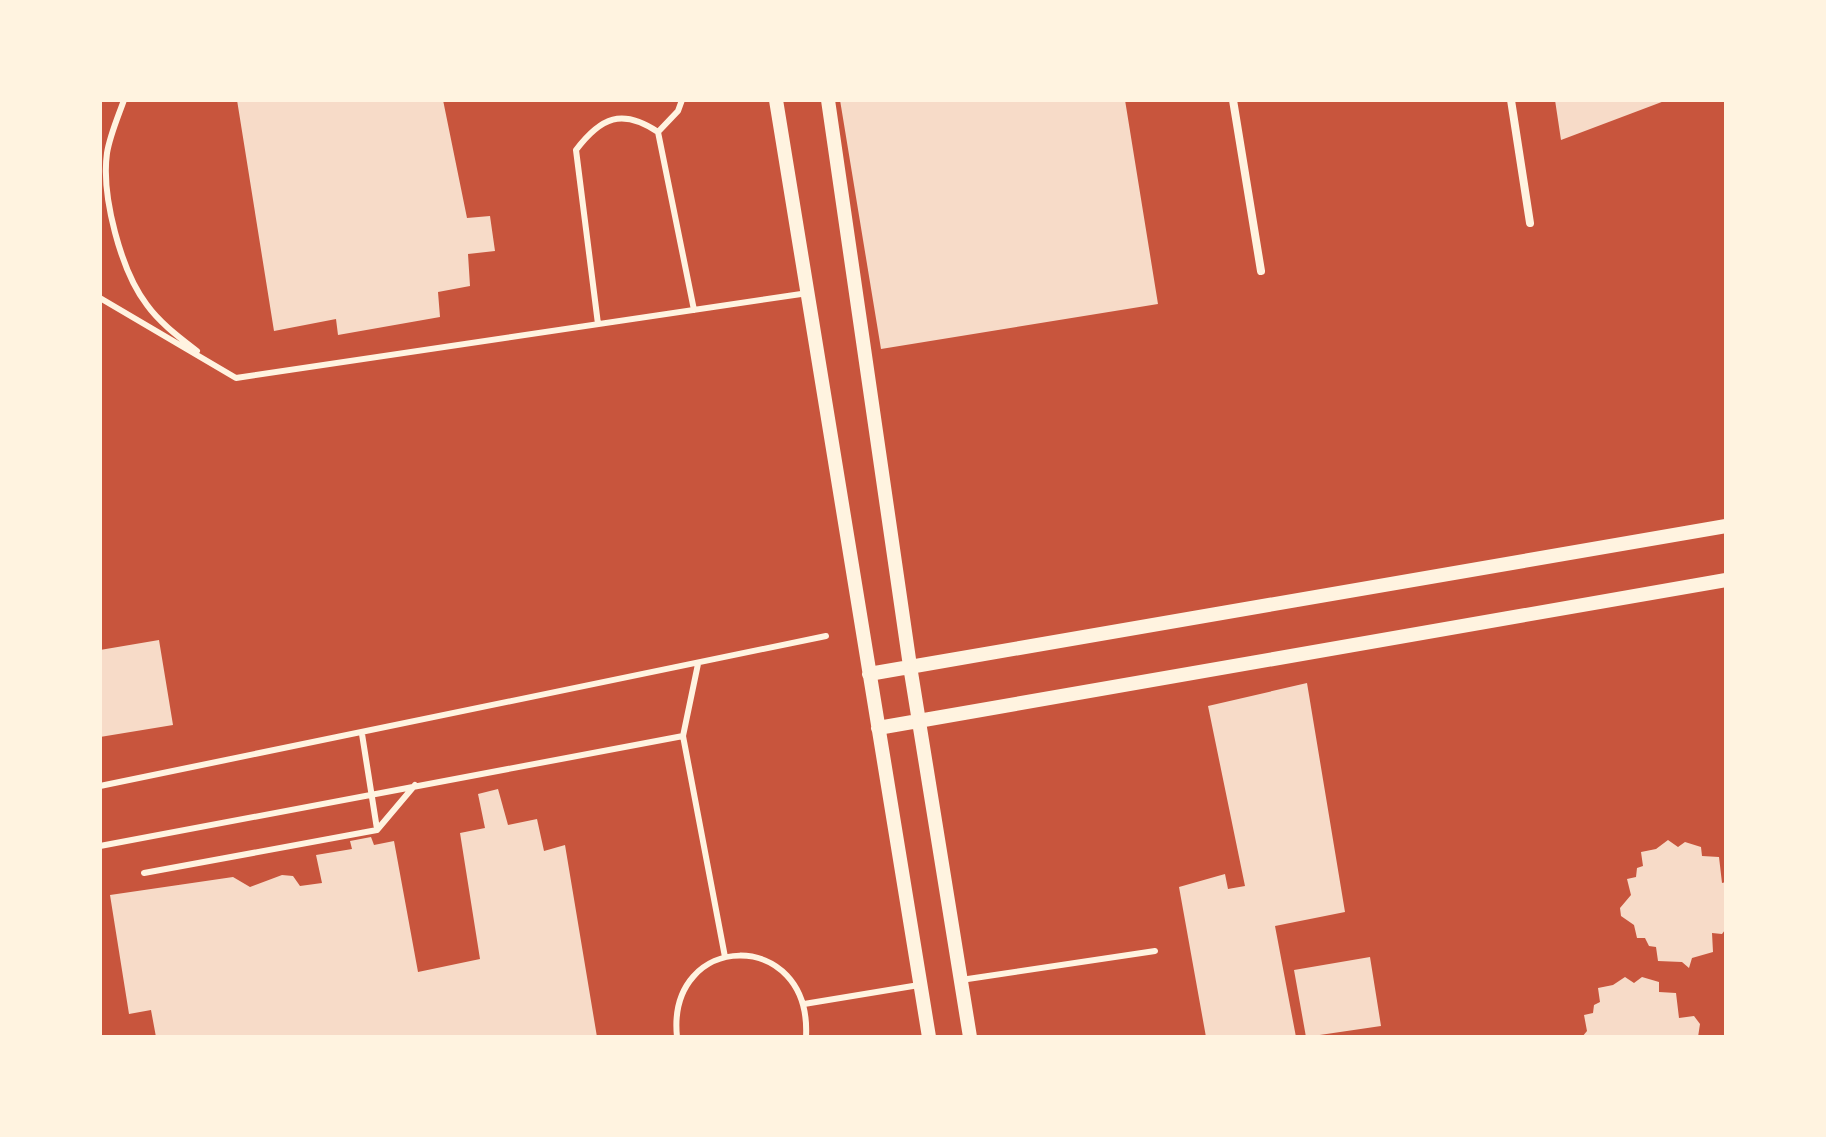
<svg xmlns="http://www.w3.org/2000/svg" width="1826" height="1137" font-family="Spectral,serif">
<rect width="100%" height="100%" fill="#c8553d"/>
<path fill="#f7dbc8" d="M 237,100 L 443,100 L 467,218 L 490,216 L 495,251 L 468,254 L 470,286 L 438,292 L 440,317 L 338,335 L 336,319 L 274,331 Z
M 840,100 L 1125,100 L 1158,304 L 881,349 Z
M 1555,100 L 1667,100 L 1561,140 Z
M 159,640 L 173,725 L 100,737 L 100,650 Z
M 1307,683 L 1345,912 L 1275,926 L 1296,1037 L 1206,1037 L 1179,887 L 1225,874 L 1228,889 L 1245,886 L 1208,706 Z
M 498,789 L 508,825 L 537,819 L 544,851 L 565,845 L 597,1037 L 156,1037 L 151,1010 L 129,1014 L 110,895 L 233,877 L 250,887 L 282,875 L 293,876 L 300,886 L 322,883 L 316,855 L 352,849 L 350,841 L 371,837 L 374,845 L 394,841 L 418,972 L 480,959 L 460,833 L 485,828 L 478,794 Z
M 1668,840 L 1678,847 L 1685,842 L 1701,847 L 1702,856 L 1719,857 L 1722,883 L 1726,882 L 1725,930 L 1722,934 L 1712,933 L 1713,952 L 1692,958 L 1689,968 L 1682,962 L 1658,961 L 1656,947 L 1649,946 L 1645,938 L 1637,938 L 1634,925 L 1621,916 L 1620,908 L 1631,895 L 1627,879 L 1636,877 L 1637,868 L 1643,866 L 1641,852 L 1656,849 Z
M 1370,957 L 1381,1026 L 1306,1037 L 1294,970 Z
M 1625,977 L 1634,983 L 1642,977 L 1659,982 L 1659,992 L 1676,993 L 1679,1018 L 1694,1016 L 1700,1024 L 1698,1037 L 1582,1037 L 1587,1031 L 1584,1015 L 1593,1013 L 1594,1005 L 1600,1002 L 1598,988 L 1613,985 Z"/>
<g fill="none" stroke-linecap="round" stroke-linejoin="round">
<path stroke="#fff3e0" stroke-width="6" d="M 124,100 C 118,117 110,135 107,153 C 101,196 121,271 147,305 C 160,323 179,337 197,351
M 658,132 L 678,111 L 682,100
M 100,298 L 236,378 L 808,293
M 598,324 L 576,150 C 601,117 622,108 658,132 L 694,310
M 698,664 L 683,736 L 725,957
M 362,734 L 377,829
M 100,786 L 826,636
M 100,846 L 683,736
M 144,873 L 377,830 L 415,785
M 961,980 L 1155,951
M 804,1004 L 919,985
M 677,1037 C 666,930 812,927 806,1037"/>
<path stroke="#fff3e0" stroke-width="8" d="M 1233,100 L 1261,271
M 1511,100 L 1530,223"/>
<path stroke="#fff3e0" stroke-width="14" d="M 776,100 L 929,1037
M 828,100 L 910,666 L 970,1037
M 869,674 L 1726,526
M 878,728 L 1726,580"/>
</g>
<rect width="1826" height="1137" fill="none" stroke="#fff3e0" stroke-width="204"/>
</svg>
